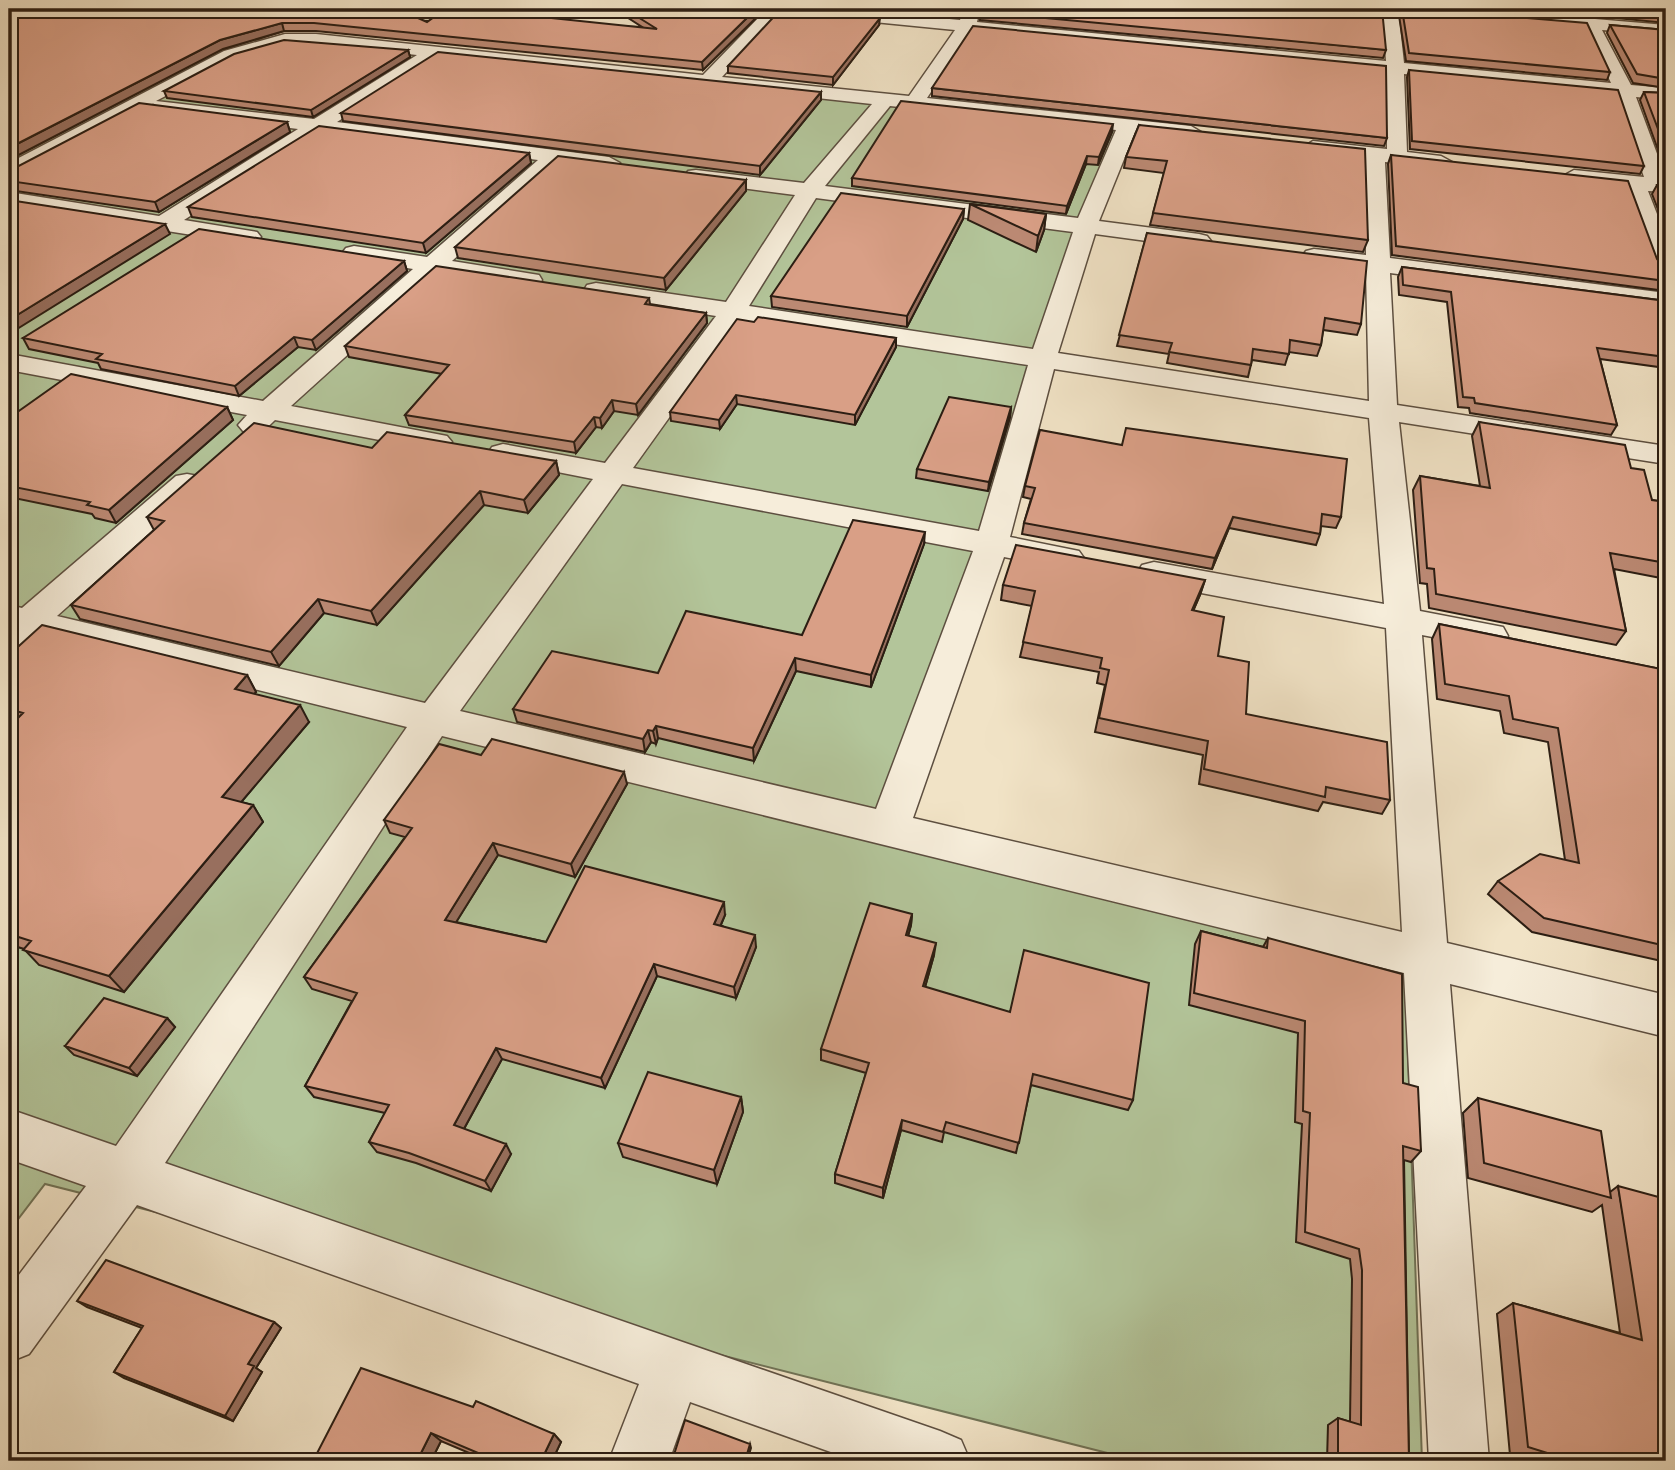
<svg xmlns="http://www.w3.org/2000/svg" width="1675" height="1470" font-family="'IM FELL Great Primer',serif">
<rect width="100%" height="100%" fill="#f1e3c6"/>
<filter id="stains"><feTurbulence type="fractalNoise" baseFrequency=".00286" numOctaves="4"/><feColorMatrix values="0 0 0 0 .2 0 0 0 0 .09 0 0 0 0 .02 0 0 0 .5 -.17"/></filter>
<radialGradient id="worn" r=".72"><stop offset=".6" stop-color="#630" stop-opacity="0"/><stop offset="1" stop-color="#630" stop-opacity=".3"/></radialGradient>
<path fill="#b3c59a" stroke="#707256" stroke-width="2" d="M 9,14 L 1117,126 L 906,829 L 1405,969 L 1422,1461 L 1139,1461 L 45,1184 L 9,1231 Z"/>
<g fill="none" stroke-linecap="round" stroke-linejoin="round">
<g stroke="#5d4f40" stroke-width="3">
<path id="street" d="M 403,9 L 462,9 L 454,14 L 410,16 L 404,14 Z
M 767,9 L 784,9 L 722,77 L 909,96 L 955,30 L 793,14 L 785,9 L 841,9 L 960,20 L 964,9 L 980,9 L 977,22 L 1386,61 L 1382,9 L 1398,9 L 1404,63 L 1611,83 L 1585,28 L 1536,24 L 1528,19 L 1530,15 L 1577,17 L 1571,9 L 1587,9 L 1595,19 L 1666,25 L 1666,35 L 1602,30 L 1631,85 L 1666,88 L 1666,100 L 1636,97 L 1666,178 L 1666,192 L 1648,191 L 1666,237 L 1666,274 L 1657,272 L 1654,267 L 1625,188 L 1574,182 L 1563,176 L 1574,170 L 1644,177 L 1616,95 L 1404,74 L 1407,152 L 1441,156 L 1452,162 L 1441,168 L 1385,162 L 1390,258 L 1666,293 L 1666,309 L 1390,273 L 1397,405 L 1666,446 L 1666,464 L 1399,422 L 1420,611 L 1503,627 L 1508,636 L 1503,645 L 1490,648 L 1422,635 L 1447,943 L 1666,995 L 1666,1037 L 1450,984 L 1489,1461 L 1429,1461 L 1404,973 L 442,736 L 165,1163 L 940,1431 L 961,1440 L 970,1461 L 856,1461 L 690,1402 L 669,1461 L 609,1461 L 639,1384 L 137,1205 L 29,1354 L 9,1362 L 9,1288 L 86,1186 L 9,1159 L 9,1109 L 116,1146 L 407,727 L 36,635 L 27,644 L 9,646 L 9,605 L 22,608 L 176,476 L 187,474 L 198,476 L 202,483 L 198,490 L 57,616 L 425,703 L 593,479 L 492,459 L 488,453 L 492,447 L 503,444 L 605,463 L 716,316 L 596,297 L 587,295 L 584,290 L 587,285 L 596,283 L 726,302 L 795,195 L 696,182 L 685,176 L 688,171 L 696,170 L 804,183 L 872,104 L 438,57 L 337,122 L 609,157 L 620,163 L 609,169 L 560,163 L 452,261 L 539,275 L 542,280 L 539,285 L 530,287 L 438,273 L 291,406 L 447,436 L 452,442 L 447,448 L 437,451 L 275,420 C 264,431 258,435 243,431 L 238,425 L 247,415 L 9,370 L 9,354 L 263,401 L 413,269 L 346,258 L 342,253 L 346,248 L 354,246 L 427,257 L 538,160 L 321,132 L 184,220 L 257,232 L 261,237 L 257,242 L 249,244 L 9,206 L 9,192 L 159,216 L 298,129 L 161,112 L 154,110 L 151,106 L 154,103 L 17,176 L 9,177 L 9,163 L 224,51 L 285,34 L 316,34 L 703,75 ZM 971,31 L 1386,72 L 1387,149 L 1313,141 L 1303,147 L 1313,153 L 1364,159 L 1366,255 L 1314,249 L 1306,251 L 1302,256 L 1306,261 L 1314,263 L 1366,270 L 1369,401 L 1058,353 L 1095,234 L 1199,248 L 1207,246 L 1211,241 L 1207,236 L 1199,234 L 1099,221 L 1135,132 L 1191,138 L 1201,132 L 1191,126 L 927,98 ZM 286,44 L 316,44 L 417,55 L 314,119 L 156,101 L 236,59 ZM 890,106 L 1116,130 L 1078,218 L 825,186 ZM 816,198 L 1073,232 L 1033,349 L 749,306 ZM 739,320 L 1028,365 L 979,531 L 633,468 ZM 1054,369 L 1369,418 L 1384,604 L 1154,562 L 1142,565 L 1137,573 L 1142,581 L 1154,584 L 1386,628 L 1402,932 L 913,818 L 1004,557 L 1067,569 L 1079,565 L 1084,558 L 1079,551 L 1010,537 ZM 622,484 L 973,551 L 876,809 L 460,711 Z"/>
</g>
<use href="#street" fill="#f6edda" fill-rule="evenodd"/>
</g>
<path fill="#bb8973" stroke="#2c1e13" stroke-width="2" d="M 9,9 L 642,27 L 622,14 L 622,9 L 646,9 L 708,15 L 709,9 L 765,9 L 703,70 L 316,31 L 284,31 L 223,49 Z
M 867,9 L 892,9 L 891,11 Z
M 981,9 L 1386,50 L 1383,58 L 980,20 Z
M 1398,9 L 1419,9 L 1610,72 L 1607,80 L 1406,61 Z
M 1504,9 L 1574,9 L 1571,14 Z
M 1589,9 L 1666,9 L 1666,23 L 1596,16 Z
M 793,10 L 879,25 L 833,85 L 728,73 L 728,66 Z
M 1610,25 L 1666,30 L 1666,88 L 1633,83 L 1607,33 Z
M 408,50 L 410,57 L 313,117 L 167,98 L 164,91 Z
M 1409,70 L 1644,166 L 1640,174 L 1410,149 L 1407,77 Z
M 932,88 L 1387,138 L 1384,146 L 932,96 Z
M 821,92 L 821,100 L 760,175 L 343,121 L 341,113 Z
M 1644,92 L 1666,93 L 1666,172 L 1640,100 Z
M 287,122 L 290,132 L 159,212 L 9,190 L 9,169 Z
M 1139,125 L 1368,240 L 1363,252 L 1150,225 L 1164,173 L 1124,168 L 1126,157 Z
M 1112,132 L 1098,165 L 1086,164 L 1066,214 L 852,186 L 852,178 Z
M 529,153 L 531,163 L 426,253 L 192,217 L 188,207 Z
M 1391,155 L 1657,259 L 1662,265 L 1666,266 L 1666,291 L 1392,255 L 1388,164 Z
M 746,180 L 746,191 L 666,290 L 458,258 L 455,247 Z
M 1657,185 L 1666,185 L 1666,230 L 1652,194 Z
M 970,204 L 1046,214 L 1044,230 L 1036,252 L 968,220 Z
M 964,209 L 963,219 L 907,327 L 772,307 L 771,296 Z
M 1147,233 L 1361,324 L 1357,335 L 1323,330 L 1321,345 L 1317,356 L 1289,352 L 1285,365 L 1252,360 L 1248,377 L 1167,363 L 1169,354 L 1117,346 Z
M 404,261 L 407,271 L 316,350 L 298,347 L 239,396 L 101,369 L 98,363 L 29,349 L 23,338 Z
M 1402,267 L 1666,301 L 1666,368 L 1600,359 L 1617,425 L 1611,435 L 1470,413 L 1469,408 L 1458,407 L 1447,302 L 1399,295 L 1398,277 Z
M 649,298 L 650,304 L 706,313 L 707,323 L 638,415 L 614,411 L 602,428 L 596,427 L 576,453 L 409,425 L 405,415 L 442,374 L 349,357 L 345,346 Z
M 754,322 L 896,338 L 896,347 L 855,425 L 737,404 L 720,429 L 671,421 L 670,412 Z
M 227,407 L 233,420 L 116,523 L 95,518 L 92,514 L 9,497 L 9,418 Z
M 1011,407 L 1010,417 L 988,491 L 916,478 L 917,469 Z
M 1479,422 L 1631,468 L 1652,500 L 1666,502 L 1666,579 L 1614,569 L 1626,631 L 1616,645 L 1429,608 L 1427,584 L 1420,583 L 1413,490 L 1420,476 L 1480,486 L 1472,436 Z
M 1040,430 L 1341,517 L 1336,528 L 1321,526 L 1320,534 L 1316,545 L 1229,528 L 1212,569 L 1022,534 L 1024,523 L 1031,499 L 1023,497 L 1025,486 Z
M 372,448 L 556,461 L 559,475 L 528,513 L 484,505 L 377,625 L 324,613 L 279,666 L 80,619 L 71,605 L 154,530 L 147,517 Z
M 924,544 L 871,687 L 796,671 L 754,761 L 658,738 L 656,744 L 651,742 L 645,752 L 517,722 L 513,709 L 658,673 L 802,635 Z
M 1205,580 L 1200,595 L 1193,611 L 1218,656 L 1246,714 L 1390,800 L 1382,814 L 1323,802 L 1318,811 L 1199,784 L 1203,755 L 1095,732 L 1105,685 L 1097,683 L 1099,672 L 1020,657 L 1032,606 L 1001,600 L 1003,585 Z
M 1439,624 L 1666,670 L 1666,962 L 1532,932 L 1488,894 L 1498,881 L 1565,860 L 1548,742 L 1504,733 L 1500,711 L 1437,699 L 1432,639 Z
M 9,655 L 247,675 L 256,692 L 254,694 L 309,722 L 241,802 L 253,805 L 263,822 L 124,992 L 39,965 L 24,949 L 11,945 L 9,943 L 9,727 L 12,724 L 9,723 Z
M 481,755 L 627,784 L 575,877 L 498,855 L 456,922 L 546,942 L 725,915 L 721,925 L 756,947 L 736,998 L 657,976 L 605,1088 L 502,1059 L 464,1129 L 511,1154 L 491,1191 L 416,1163 L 377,1152 L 369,1142 L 385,1113 L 314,1097 L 305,1086 L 352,1001 L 312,989 L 304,977 L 405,837 L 390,833 L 384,820 Z
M 912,914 L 911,925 L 908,936 L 934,955 L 925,987 L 1133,1100 L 1128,1110 L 1031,1085 L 1016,1153 L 944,1132 L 942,1142 L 901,1130 L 883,1198 L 835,1183 L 835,1174 L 866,1073 L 821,1060 L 821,1049 Z
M 1201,931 L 1263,947 L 1268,938 L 1403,1083 L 1421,1151 L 1411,1162 L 1404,1160 L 1409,1461 L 1327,1461 L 1328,1425 L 1338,1418 L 1350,1422 L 1352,1279 L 1350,1259 L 1296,1242 L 1302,1124 L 1295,1122 L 1298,1033 L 1189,1005 L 1195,944 Z
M 167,1018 L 175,1027 L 137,1076 L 74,1055 L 65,1046 Z
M 741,1097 L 743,1112 L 717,1184 L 623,1157 L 618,1143 Z
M 1478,1098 L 1610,1192 L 1618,1186 L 1666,1461 L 1529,1461 L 1510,1455 L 1497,1314 L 1513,1303 L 1620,1333 L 1602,1205 L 1592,1212 L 1468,1178 L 1463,1113 Z
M 77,1301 L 274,1322 L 281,1328 L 256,1368 L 262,1372 L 233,1421 L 124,1378 L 114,1372 L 142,1328 L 87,1307 Z
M 473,1407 L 554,1434 L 561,1442 L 552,1461 L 488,1461 L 441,1441 L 431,1461 L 313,1461 Z"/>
<path fill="#986f5e" stroke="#2c1e13" stroke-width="2" d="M 756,9 L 765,9 L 703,70 L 702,62 Z
M 880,18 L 879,25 L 833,85 L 833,77 Z
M 282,23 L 284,31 L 223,49 L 9,160 L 9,148 L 220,40 Z
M 408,50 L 410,57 L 313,117 L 311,110 Z
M 821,92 L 821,100 L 760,175 L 760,166 Z
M 287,122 L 290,132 L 159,212 L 155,202 Z
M 1113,124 L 1112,132 L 1098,165 L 1099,157 Z
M 529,153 L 531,163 L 426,253 L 423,243 Z
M 1087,156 L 1086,164 L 1066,214 L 1067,206 Z
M 746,180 L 746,191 L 666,290 L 664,278 Z
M 964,209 L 963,219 L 907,327 L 907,316 Z
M 1046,214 L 1044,230 L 1036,252 L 1038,236 Z
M 165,224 L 170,234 L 9,334 L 9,320 Z
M 404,261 L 407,271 L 316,350 L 312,340 Z
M 706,313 L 707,323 L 638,415 L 636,404 Z
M 294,337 L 298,347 L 239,396 L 235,386 Z
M 896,338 L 896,347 L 855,425 L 855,415 Z
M 736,395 L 737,404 L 720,429 L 719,420 Z
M 612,400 L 614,411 L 602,428 L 600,418 Z
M 227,407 L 233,420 L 116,523 L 109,510 Z
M 1011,407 L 1010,417 L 988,491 L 989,482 Z
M 594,417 L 596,427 L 576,453 L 574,442 Z
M 556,461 L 559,475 L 528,513 L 524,500 Z
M 480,491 L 484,505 L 377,625 L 371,611 Z
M 1233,517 L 1229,528 L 1212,569 L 1215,558 Z
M 925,532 L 924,544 L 871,687 L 871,675 Z
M 1205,580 L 1200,595 L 1187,625 L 1192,610 Z
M 318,599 L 324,613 L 279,666 L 271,652 Z
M 795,658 L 796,671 L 754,761 L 753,748 Z
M 247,675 L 256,692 L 244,706 L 235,689 Z
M 300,705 L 309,722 L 232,813 L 222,797 Z
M 656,726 L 658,738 L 656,744 L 653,731 Z
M 648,730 L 651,742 L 645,752 L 643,739 Z
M 624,772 L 627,784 L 575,877 L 571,864 Z
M 253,805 L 263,822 L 124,992 L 109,976 Z
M 493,843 L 498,855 L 450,932 L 445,920 Z
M 724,902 L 725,915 L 716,936 L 714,924 Z
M 912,914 L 911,925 L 905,947 L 906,935 Z
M 755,935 L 756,947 L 736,998 L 734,987 Z
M 936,943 L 934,955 L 922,998 L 923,986 Z
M 654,964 L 657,976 L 605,1088 L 601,1078 Z
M 167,1018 L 175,1027 L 137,1076 L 129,1068 Z
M 496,1048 L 502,1059 L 460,1136 L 454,1125 Z
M 741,1097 L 743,1112 L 717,1184 L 714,1170 Z
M 902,1120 L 901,1130 L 883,1198 L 883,1188 Z
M 506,1144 L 511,1154 L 491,1191 L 485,1181 Z
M 274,1322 L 281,1328 L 256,1368 L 262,1372 L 233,1421 L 225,1416 L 248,1364 Z
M 431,1433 L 441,1441 L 431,1461 L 417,1461 Z
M 554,1434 L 561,1442 L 552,1461 L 541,1461 Z
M 750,1444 L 751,1448 L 747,1461 L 745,1461 Z"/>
<path fill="#d99f86" stroke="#2c1e13" stroke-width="2" d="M 9,9 L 398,9 L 427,22 L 441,12 L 489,15 L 493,12 L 657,29 L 625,9 L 646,9 L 708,15 L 709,9 L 756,9 L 702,62 L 314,23 L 282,23 L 220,40 L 9,148 Z
M 781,9 L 791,9 L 880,18 L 833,77 L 728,66 Z
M 981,9 L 1382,9 L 1386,50 L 981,12 Z
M 1402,9 L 1419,9 L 1587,23 L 1610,72 L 1409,53 Z
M 1600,9 L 1666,9 L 1666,15 Z
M 1610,25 L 1666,30 L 1666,79 L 1637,74 Z
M 973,26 L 1386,66 L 1387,138 L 932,88 Z
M 284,40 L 408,50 L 311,110 L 164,91 L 234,54 Z
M 438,52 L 821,92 L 760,166 L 341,113 Z
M 1409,70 L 1618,90 L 1644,166 L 1412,141 Z
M 1644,92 L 1666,93 L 1666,150 Z
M 901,101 L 1113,124 L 1099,157 L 1087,156 L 1067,206 L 852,178 Z
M 139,103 L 287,122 L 155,202 L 9,181 L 9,169 L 13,169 Z
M 1139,125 L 1365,149 L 1368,240 L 1153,213 L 1167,161 L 1126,157 Z
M 319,126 L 529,153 L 423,243 L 188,207 Z
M 1391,155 L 1628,181 L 1657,259 L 1662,265 L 1666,266 L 1666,281 L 1396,246 Z
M 558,156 L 746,180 L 664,278 L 455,247 Z
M 1657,185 L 1666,185 L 1666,208 Z
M 841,193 L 964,209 L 907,316 L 771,296 Z
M 9,200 L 165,224 L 9,320 Z
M 970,204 L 1046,214 L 1038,236 Z
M 199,229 L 404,261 L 312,340 L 294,337 L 235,386 L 96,359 L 102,354 L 23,338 Z
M 1147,233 L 1367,261 L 1361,324 L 1325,318 L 1321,345 L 1290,340 L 1289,354 L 1253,349 L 1251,365 L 1169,352 L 1172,343 L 1119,335 Z
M 436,266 L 649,298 L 645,304 L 706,313 L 636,404 L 612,400 L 600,418 L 594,417 L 574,442 L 405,415 L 449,365 L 345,346 Z
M 1402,267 L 1666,301 L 1666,357 L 1597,348 L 1617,425 L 1475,403 L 1474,398 L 1463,397 L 1451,292 L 1403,285 Z
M 758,317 L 896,338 L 855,415 L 736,395 L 719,420 L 670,412 L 737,319 L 754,322 Z
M 71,374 L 227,407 L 109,510 L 87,505 L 90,502 L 9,486 L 9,418 Z
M 949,397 L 1011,407 L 989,482 L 917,469 Z
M 1479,422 L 1625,445 L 1631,468 L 1644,470 L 1652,500 L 1666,502 L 1666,563 L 1610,553 L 1626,631 L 1436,594 L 1434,569 L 1427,568 L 1420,476 L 1490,488 Z
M 254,423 L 372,448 L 387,432 L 556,461 L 524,500 L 480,491 L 371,611 L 318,599 L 271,652 L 71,605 L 164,521 L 147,517 Z
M 1126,428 L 1347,459 L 1341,517 L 1322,514 L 1320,534 L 1233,517 L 1215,558 L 1024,523 L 1035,488 L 1025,486 L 1040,430 L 1122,445 Z
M 853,520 L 925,532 L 871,675 L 795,658 L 753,748 L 656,726 L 653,731 L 648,730 L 643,739 L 513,709 L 552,651 L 658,673 L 686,611 L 802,635 Z
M 1016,545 L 1205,580 L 1192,610 L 1224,617 L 1218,656 L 1249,662 L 1246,714 L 1387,742 L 1390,800 L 1326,787 L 1325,797 L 1204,769 L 1208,741 L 1099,718 L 1109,670 L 1100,668 L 1102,658 L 1023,642 L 1035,591 L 1003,585 Z
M 1439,624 L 1666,670 L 1666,946 L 1544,918 L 1498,881 L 1540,854 L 1579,863 L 1558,728 L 1513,719 L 1509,696 L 1445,684 Z
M 42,625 L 247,675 L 235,689 L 300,705 L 222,797 L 253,805 L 109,976 L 23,950 L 31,941 L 9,934 L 9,727 L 23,713 L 9,709 L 9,655 Z
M 492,739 L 624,772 L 571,864 L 493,843 L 445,920 L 546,942 L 585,866 L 724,902 L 714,924 L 755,935 L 734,987 L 654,964 L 601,1078 L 496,1048 L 454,1125 L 506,1144 L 485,1181 L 409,1153 L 369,1142 L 389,1105 L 305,1086 L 357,993 L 304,977 L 412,828 L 384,820 L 439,744 L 481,755 Z
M 870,903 L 912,914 L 906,935 L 936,943 L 923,986 L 1010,1012 L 1024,950 L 1149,983 L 1133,1100 L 1033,1074 L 1019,1143 L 946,1122 L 943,1132 L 902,1120 L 883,1188 L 835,1174 L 869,1063 L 821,1049 Z
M 1201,931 L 1267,948 L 1268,938 L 1402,974 L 1403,1083 L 1418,1087 L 1421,1151 L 1403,1146 L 1409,1461 L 1338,1461 L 1338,1418 L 1361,1425 L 1362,1270 L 1359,1249 L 1305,1232 L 1310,1113 L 1303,1111 L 1305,1021 L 1194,993 Z
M 104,998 L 167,1018 L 129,1068 L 65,1046 Z
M 648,1072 L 741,1097 L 714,1170 L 618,1143 Z
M 1478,1098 L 1601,1131 L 1611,1198 L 1484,1163 Z
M 1618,1186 L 1666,1199 L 1666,1461 L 1573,1461 L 1528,1447 L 1513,1303 L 1642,1340 Z
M 106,1260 L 274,1322 L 248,1364 L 254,1366 L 225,1416 L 114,1372 L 143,1326 L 77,1301 Z
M 361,1368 L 473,1407 L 476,1401 L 554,1434 L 541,1461 L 497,1461 L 431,1433 L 417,1461 L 313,1461 Z
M 685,1420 L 750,1444 L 745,1461 L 672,1461 Z"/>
<rect width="1675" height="1470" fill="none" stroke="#f1e3c6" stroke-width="35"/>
<rect x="10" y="10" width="1654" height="1449" fill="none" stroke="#2c1e13" stroke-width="3.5"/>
<rect x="18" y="18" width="1640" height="1435" fill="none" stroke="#2c1e13" stroke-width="2"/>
<rect width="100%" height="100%" filter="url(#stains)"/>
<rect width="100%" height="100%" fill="url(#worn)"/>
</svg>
